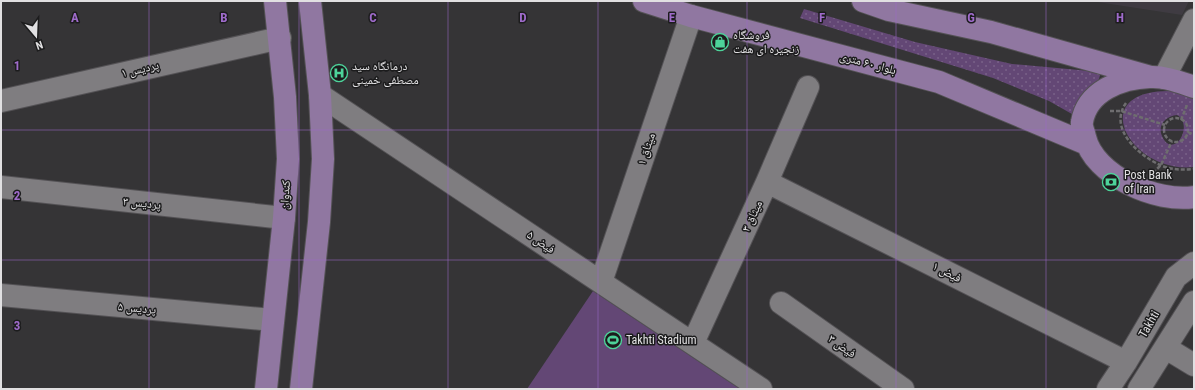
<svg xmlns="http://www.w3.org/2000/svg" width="1195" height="390" font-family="'Roboto Condensed','Noto Naskh Arabic',sans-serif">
<defs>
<pattern id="grass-dots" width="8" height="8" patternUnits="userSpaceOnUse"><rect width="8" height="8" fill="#634775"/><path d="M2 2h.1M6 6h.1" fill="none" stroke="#796188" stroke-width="1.8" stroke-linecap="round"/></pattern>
</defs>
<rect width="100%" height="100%" fill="#353436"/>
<path fill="#3f3b42" d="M 1091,1 L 1189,1 L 1182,15 Z"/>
<path fill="url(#grass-dots)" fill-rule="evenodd" d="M 804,9 L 915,42 L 1012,64 L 1101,72 L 1086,122 L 1049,101 L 993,78 L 800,18 Z
M 1172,91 L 1194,98 L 1194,167 C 1130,174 1083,89 1172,91 ZM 1177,115 C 1195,125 1173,161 1162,136 C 1157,125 1166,116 1177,115 Z"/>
<path fill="#634775" d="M 593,291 L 740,389 L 527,389 Z"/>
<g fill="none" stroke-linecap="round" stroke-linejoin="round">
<g stroke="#545255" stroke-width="24">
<path id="minor" d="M 1164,78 L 1194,20
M 320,95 L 761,389
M 1,101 L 280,38
M 767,182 L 1126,362
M 1,187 L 284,218
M 601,282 L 691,16
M 1,295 L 273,320
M 781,303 L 903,389
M 693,343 L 767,182 L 808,87
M 1166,348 L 1194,365
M 1108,389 L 1126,362 L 1176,277 L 1194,263
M 1139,389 L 1194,302"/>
</g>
<g stroke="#545255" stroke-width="24">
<path id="major" d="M 644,1 L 691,16 L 939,82 L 1087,144
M 863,1 L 889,10 L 991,32 L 1151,77
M 1194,87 C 1181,82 1164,76 1150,77 C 1121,78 1087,91 1082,122 C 1081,126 1084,132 1085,137 C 1094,176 1157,203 1194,197
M 266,389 L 284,218 L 288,159 L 285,97 L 275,1
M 301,389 L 319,222 L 323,159 L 320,95 L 310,1"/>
</g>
<path stroke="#6e6d6f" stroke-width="2.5" stroke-dasharray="4 2" stroke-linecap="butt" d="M 1126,103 C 1108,128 1138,155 1160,165 C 1171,170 1183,170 1194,169
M 1110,111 L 1121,111 L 1165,125
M1164 130a12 12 0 1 1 24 0a12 12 0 1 1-24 0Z
M 1181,120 L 1187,105
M 1188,132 L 1194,135
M 1153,173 L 1161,165 L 1172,141"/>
<use href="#minor" stroke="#7f7d80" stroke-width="22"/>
<use href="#major" stroke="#9077a1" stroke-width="22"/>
</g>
<path fill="none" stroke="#9f6bcb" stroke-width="1" stroke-opacity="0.55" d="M 149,1 L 149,389M 299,1 L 299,389M 448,1 L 448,389M 598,1 L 598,389M 747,1 L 747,389M 896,1 L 896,389M 1046,1 L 1046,389M 1,130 L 1194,130M 1,260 L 1194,260"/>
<defs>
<g id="shop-ring" transform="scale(0.9)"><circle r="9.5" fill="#1c1c1d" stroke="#4dd39a" stroke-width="1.5"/><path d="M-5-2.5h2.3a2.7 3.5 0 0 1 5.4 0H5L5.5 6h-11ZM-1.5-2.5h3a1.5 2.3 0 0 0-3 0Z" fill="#4dd39a"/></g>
<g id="hospital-ring" transform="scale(0.9)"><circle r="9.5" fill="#1c1c1d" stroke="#4dd39a" stroke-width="1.5"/><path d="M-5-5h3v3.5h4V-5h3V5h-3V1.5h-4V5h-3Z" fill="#4dd39a"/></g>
<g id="bank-ring" transform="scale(0.9)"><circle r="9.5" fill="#1c1c1d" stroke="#4dd39a" stroke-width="1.5"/><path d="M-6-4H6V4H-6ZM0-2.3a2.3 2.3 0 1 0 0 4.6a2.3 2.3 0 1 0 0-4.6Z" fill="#4dd39a"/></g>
<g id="stadium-ring" transform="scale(0.9)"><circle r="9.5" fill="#1c1c1d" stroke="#4dd39a" stroke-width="1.5"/><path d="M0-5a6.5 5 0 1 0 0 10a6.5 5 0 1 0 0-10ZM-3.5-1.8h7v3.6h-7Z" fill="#4dd39a"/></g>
</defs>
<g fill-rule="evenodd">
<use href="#shop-ring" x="720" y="42"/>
<use href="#hospital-ring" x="339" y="73"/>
<use href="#bank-ring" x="1111" y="182"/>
<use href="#stadium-ring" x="613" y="340"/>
</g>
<g text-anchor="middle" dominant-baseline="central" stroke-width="3" stroke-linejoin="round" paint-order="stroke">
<g font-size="12" fill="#e1e0e2" stroke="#1c1c1d" text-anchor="start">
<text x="733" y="35">فروشگاه<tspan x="733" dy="14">زنجیره ای هفت</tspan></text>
<text x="352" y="66">درمانگاه سید<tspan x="352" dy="14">مصطفی خمینی</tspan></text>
<text x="1124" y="175">Post Bank<tspan x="1124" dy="14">of Iran</tspan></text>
<text x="626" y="340">Takhti Stadium</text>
</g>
<g font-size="12" fill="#e1e0e2" stroke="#1c1c1d">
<text transform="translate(868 63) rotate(15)">بلوار ۶۰ متری</text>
<text transform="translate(140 69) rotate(-13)">پردیس ۱</text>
<text transform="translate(646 149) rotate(-71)">میثاق ۱</text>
<text transform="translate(285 195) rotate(-86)">کندوان</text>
<text transform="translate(142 203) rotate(6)">پردیس ۳</text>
<text transform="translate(752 216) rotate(-65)">میثاق ۳</text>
<text transform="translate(541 242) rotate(34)">فیض ۵</text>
<text transform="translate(947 272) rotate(27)">فیض ۱</text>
<text transform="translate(137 308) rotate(5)">پردیس ۵</text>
<text transform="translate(1149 324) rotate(-60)">Takhti</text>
<text transform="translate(842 346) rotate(35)">فیض ۳</text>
</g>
</g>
<g font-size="13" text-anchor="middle" font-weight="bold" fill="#9f6bcb" stroke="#1c1c1d" stroke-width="3" stroke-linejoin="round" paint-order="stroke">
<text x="75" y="22">A</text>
<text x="224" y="22">B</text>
<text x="373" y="22">C</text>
<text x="523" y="22">D</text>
<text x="672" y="22">E</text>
<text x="822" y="22">F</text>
<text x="971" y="22">G</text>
<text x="1120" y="22">H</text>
<text x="17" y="70">1</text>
<text x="17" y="200">2</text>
<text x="17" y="330">3</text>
</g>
<rect width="1195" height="390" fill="none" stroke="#e1e0e2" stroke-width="4"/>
<g transform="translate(36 36) rotate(161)" stroke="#1c1c1d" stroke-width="3" paint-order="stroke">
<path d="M0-3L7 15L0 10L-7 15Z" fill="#e1e0e2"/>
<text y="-6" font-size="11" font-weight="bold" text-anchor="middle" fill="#e1e0e2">N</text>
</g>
</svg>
